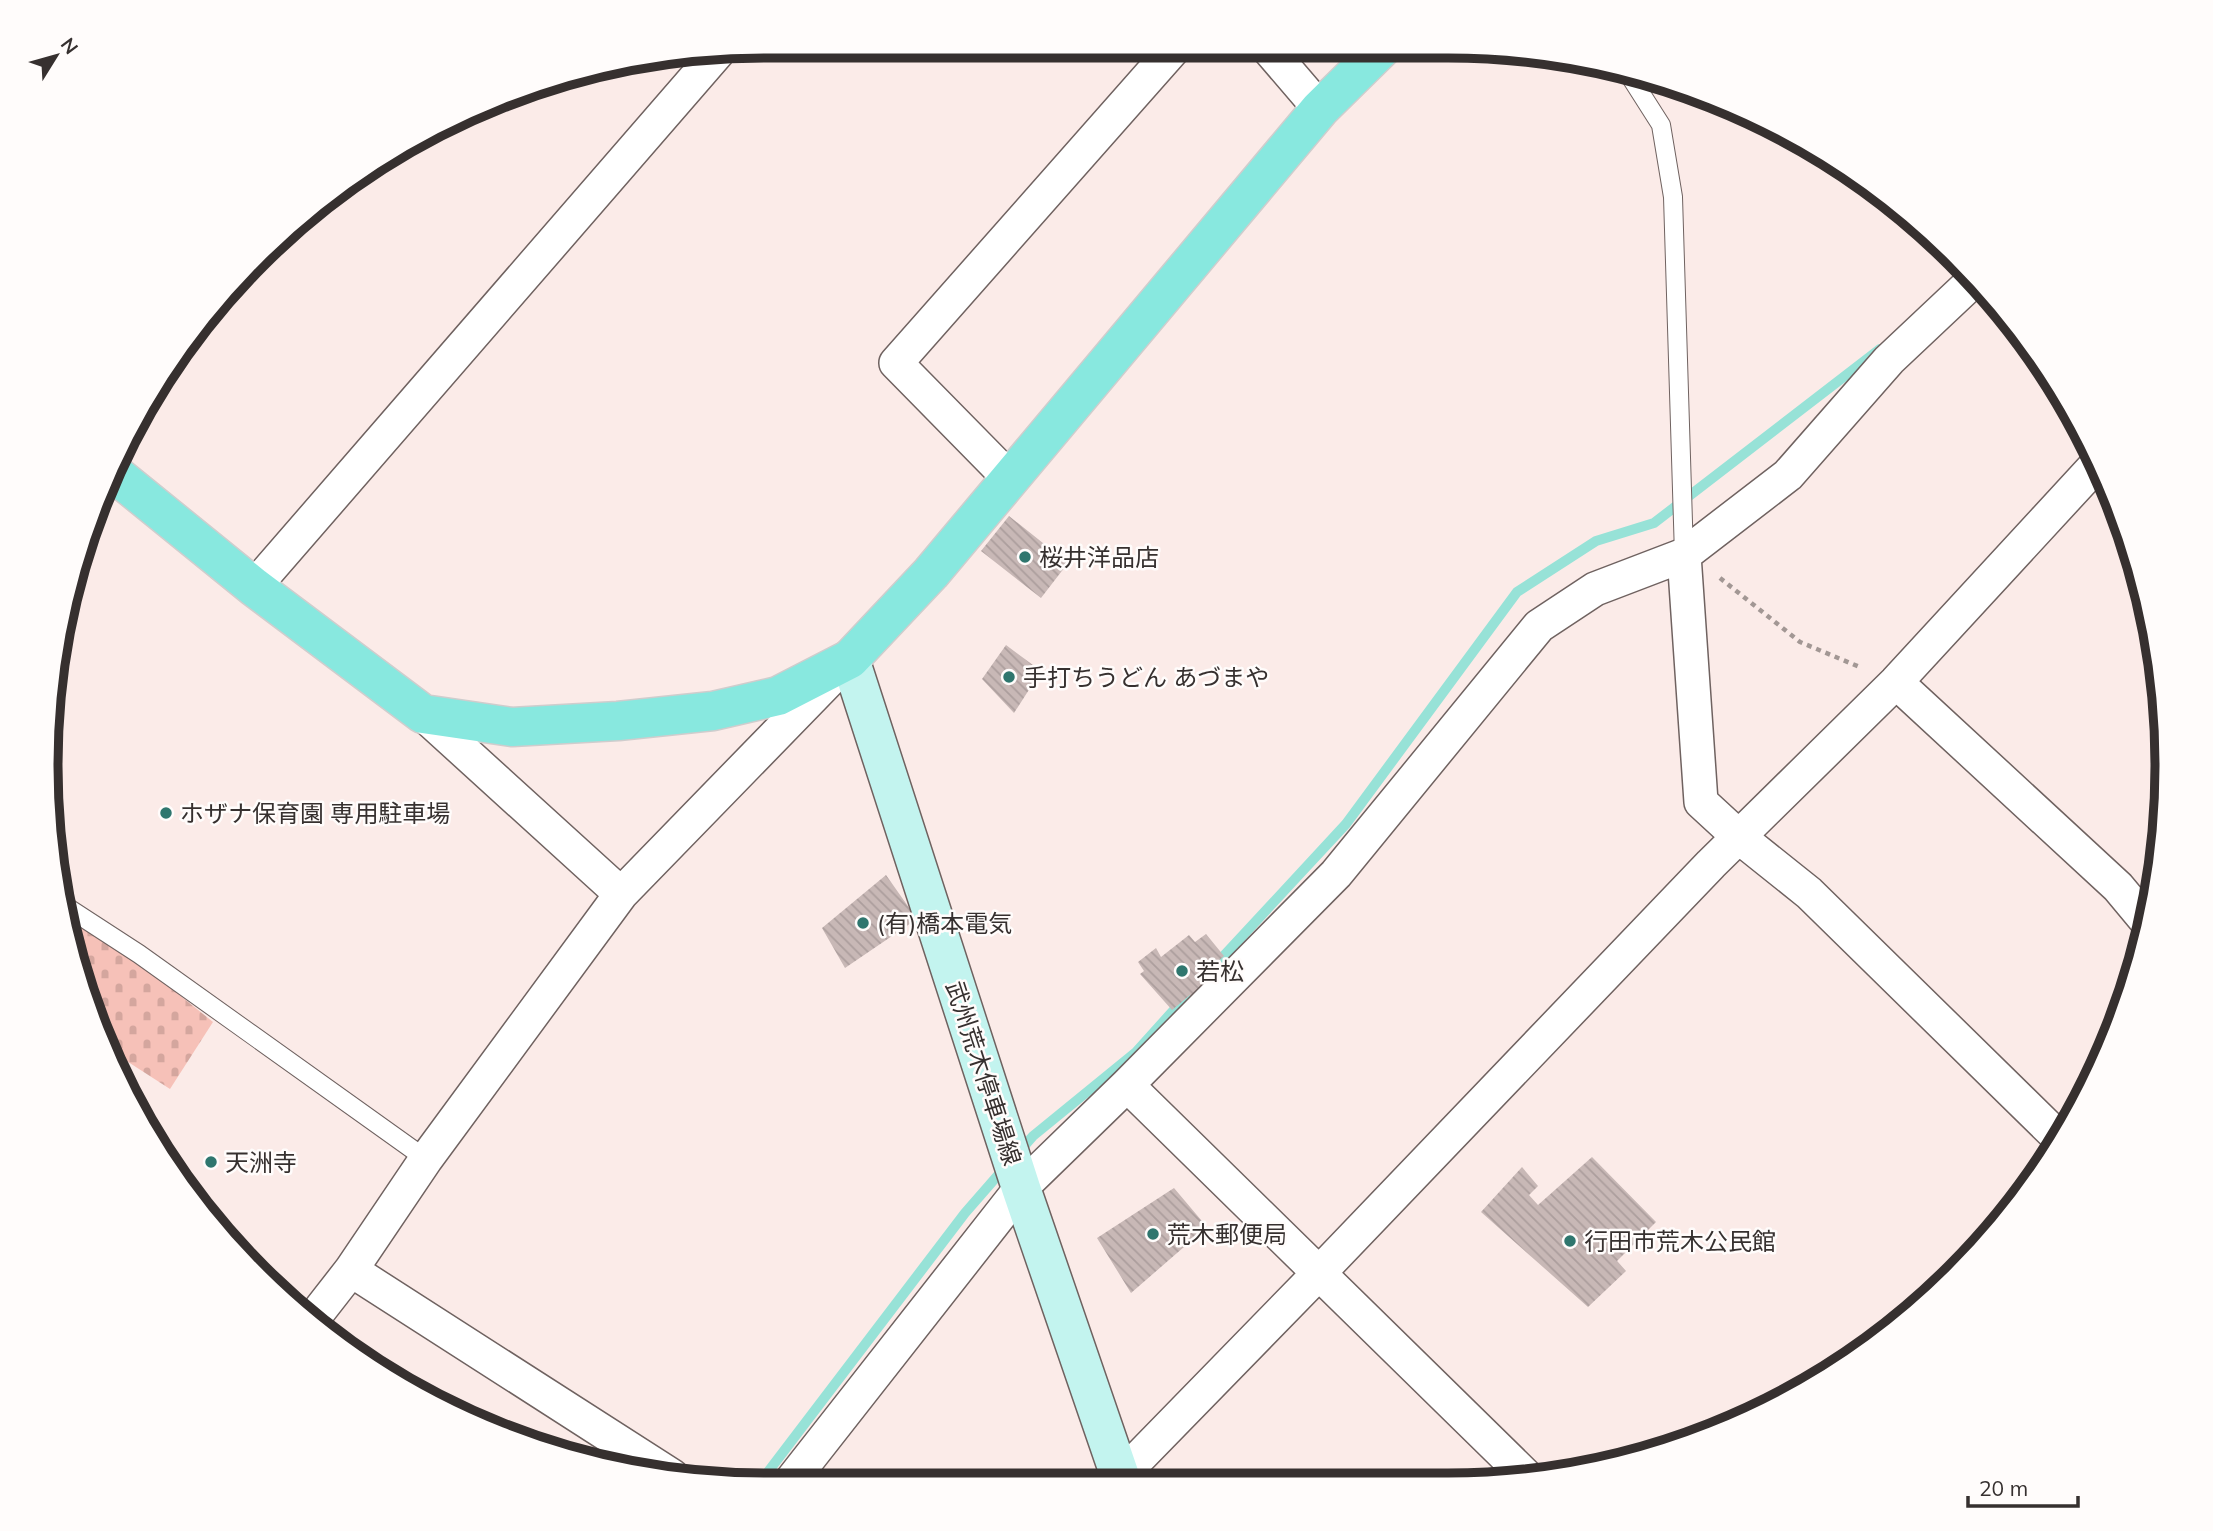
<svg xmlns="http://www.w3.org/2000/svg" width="2213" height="1531" font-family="Mulish,'Noto Sans JP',sans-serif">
<defs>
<pattern id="cemetery-stones" width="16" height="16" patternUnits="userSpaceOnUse" patternTransform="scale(1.75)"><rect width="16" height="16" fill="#f6c1b8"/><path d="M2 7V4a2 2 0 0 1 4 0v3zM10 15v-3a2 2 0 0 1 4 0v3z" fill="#d4a69e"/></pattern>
<pattern id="building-back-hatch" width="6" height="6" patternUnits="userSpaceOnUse" patternTransform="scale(1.75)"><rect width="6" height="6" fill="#c8b8b6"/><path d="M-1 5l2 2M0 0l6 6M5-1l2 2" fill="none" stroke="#ac9e9d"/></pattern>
</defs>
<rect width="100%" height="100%" fill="#fbebe8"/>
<path fill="url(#cemetery-stones)" d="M 63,916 L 136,960 L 213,1022 L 170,1089 L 108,1049 Z"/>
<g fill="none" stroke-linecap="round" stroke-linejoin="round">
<path stroke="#97e2d7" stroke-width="10" d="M 1207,974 L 1346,824 L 1517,592 L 1596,541 L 1654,523 L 1880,349
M 1019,1152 L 1033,1136 L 1136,1052 L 1191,991
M 758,1485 L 965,1213 L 1006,1166"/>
</g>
<path fill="url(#building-back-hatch)" d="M 1009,516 L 1068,563 L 1041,598 L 981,551 Z
M 1006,645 L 1041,671 L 1014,713 L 982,679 Z
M 886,875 L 917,919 L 845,968 L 822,928 Z
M 1206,934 L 1224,956 L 1215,964 L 1220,971 L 1194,1000 L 1190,995 L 1172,1010 L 1140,974 L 1144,971 L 1138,962 L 1156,948 L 1161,957 L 1189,935 L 1195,942 Z
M 1592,1157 L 1656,1222 L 1617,1261 L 1626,1271 L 1588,1307 L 1481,1212 L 1522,1167 L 1538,1186 L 1529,1195 L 1538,1205 Z
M 1174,1188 L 1207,1227 L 1131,1293 L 1097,1238 Z"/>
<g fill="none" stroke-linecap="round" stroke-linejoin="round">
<g stroke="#6f6260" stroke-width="20">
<path id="service" d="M 1626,70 L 1661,125 L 1673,197 L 1684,555
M 59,902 L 139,954 L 426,1159"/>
</g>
<g stroke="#6f6260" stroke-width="36">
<path id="minor" d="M 1266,46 L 1320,109
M 1010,479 L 896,363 L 1176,46
M 1684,555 L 1701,802 L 1739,837 L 1809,893 L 2060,1139
M 254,587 L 718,52
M 1896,682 L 2118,887 L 2148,923
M 423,714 L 621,894
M 1127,1085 L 1528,1478
M 351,1270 L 672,1476
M 312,1320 L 351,1270 L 426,1159 L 621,894 L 838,671
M 1120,1477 L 1319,1273 L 1711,864 L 1896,682 L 2098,463
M 788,1485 L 1021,1188 L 1127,1085 L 1336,874 L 1539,626 L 1595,589 L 1684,555 L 1788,475 L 1889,360 L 1975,279"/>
</g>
<g stroke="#6f6260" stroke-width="41">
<path id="secondary" d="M 850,659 L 1021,1188 L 1123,1485"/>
</g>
<g stroke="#cfcdcd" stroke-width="41">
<path id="primary" d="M 111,471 L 254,587 L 423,714 L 512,727 L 618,721 L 713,711 L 778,696 L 850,659 L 931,573 L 1320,109 L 1384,46"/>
</g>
<path stroke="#a29794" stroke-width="4.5" stroke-dasharray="5 5" stroke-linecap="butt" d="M 1720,578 L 1800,642 L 1862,668"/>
<use href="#service" stroke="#fff" stroke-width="18"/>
<use href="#minor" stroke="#fff" stroke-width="33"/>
<use href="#secondary" stroke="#c3f4ef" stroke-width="38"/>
<use href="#primary" stroke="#88e8df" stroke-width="38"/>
</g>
<g fill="#2f766e" stroke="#fffcfb" stroke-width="2.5">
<circle cx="1025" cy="557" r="7"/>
<circle cx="1009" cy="677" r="7"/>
<circle cx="166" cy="813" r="7"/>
<circle cx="863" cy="923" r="7"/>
<circle cx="1182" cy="971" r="7"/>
<circle cx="211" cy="1162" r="7"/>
<circle cx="1153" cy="1234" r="7"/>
<circle cx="1570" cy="1241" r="7"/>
</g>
<g text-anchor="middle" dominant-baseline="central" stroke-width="5" stroke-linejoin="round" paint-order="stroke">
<g font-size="24" fill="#36302f" stroke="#fffcfb" text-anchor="start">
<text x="1039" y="557">桜井洋品店</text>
<text x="1023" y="677">手打ちうどん あづまや</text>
<text x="180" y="813">ホザナ保育園 専用駐車場</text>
<text x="877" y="923">(有)橋本電気</text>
<text x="1196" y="971">若松</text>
<text x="225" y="1162">天洲寺</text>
<text x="1167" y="1234">荒木郵便局</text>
<text x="1584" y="1241">行田市荒木公民館</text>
</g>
<g font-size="24" fill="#36302f" stroke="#fffcfb">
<text transform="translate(984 1073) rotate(72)">武州荒木停車場線</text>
</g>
</g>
<path d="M0 0H2213V1531H0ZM765 58H1448A707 707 0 0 1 2155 765V766A707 707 0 0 1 1448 1473H765A707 707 0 0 1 58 766V765A707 707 0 0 1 765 58Z" fill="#fffcfb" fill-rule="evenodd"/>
<path fill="none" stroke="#36302f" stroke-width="9" d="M765 58H1448A707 707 0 0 1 2155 765V766A707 707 0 0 1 1448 1473H765A707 707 0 0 1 58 766V765A707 707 0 0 1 765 58Z"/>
<g transform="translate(56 56) rotate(53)" stroke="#fffcfb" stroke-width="5" paint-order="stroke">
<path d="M0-5L12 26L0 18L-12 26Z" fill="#36302f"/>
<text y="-10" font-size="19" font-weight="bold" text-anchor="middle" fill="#36302f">N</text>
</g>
<path d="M1968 1496v10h110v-10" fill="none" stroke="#36302f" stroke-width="3.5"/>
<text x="1979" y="1496" font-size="21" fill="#36302f" stroke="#fffcfb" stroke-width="5" paint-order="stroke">20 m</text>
</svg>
